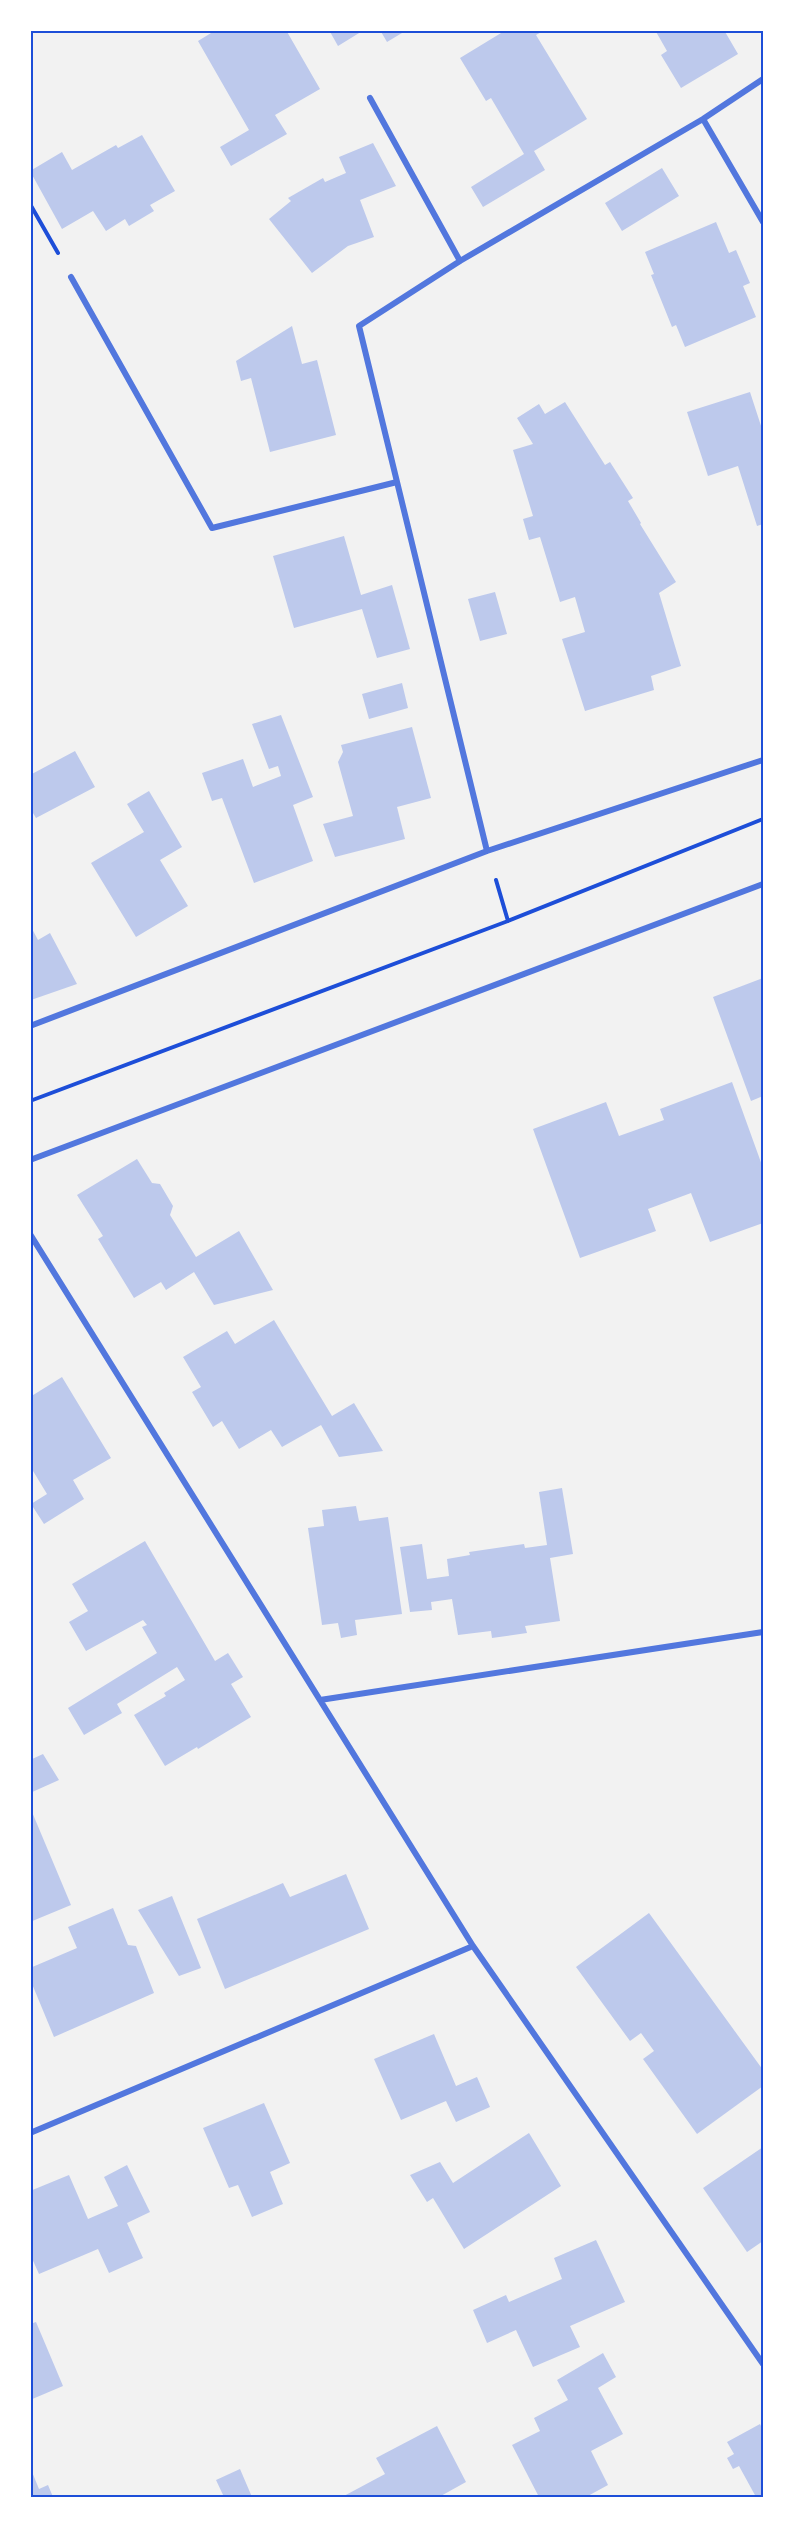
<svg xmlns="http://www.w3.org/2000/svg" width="793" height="2527" font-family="'Nunito Sans',sans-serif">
<rect width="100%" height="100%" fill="#f2f2f2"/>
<path fill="#bdc9ec" d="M 216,30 L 286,30 L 320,89 L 275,115 L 287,134 L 231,166 L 220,147 L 249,130 L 198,41 Z
M 329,30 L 364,30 L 338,46 Z
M 380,30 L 407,30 L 387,42 Z
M 506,30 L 545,30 L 536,35 L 587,119 L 534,151 L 545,170 L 483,207 L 471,187 L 524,154 L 491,98 L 486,101 L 460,58 Z
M 655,30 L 724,30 L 738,54 L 681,88 L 661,55 L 667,51 Z
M 142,135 L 175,191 L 150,205 L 154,211 L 129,226 L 125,219 L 106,231 L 93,211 L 62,229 L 30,171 L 62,152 L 72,170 L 116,145 L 118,148 Z
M 373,143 L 396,186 L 360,200 L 374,237 L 348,246 L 312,273 L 269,219 L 291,201 L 288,198 L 323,178 L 325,182 L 346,173 L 339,157 Z
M 662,168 L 679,196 L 622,231 L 605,203 Z
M 716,222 L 729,253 L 736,250 L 750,283 L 743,286 L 756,317 L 685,347 L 676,325 L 672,327 L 651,275 L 654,274 L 645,252 Z
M 292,326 L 302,364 L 317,360 L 336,435 L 270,452 L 251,378 L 241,381 L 236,361 Z
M 750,392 L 763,432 L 763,524 L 757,526 L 738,466 L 708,476 L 687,412 Z
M 565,402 L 605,465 L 610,462 L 633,498 L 628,501 L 641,523 L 640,524 L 676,582 L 659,593 L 681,666 L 651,676 L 654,690 L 585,711 L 562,639 L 585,632 L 575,597 L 560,602 L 540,537 L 529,540 L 523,519 L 533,516 L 513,450 L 533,444 L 517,418 L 539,404 L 545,414 Z
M 344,536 L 361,595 L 392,585 L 410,649 L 377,658 L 362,609 L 294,628 L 273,556 Z
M 495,592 L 507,634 L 480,641 L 468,599 Z
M 402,683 L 408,708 L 369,719 L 362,694 Z
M 281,715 L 313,797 L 293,805 L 313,861 L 254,883 L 222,798 L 212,801 L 202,773 L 243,759 L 253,787 L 281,776 L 278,766 L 269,769 L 252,724 Z
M 412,727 L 431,798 L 397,807 L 405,839 L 335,857 L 323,824 L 353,816 L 338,762 L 343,752 L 341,745 Z
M 75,751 L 95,787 L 36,818 L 30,808 L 30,775 Z
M 149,791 L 182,847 L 160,860 L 188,906 L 136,937 L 91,863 L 144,832 L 127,804 Z
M 30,925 L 38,940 L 50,933 L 77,984 L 31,1000 Z
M 763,978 L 763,1096 L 751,1101 L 713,997 Z
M 732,1082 L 763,1168 L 763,1223 L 710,1242 L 691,1193 L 648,1209 L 656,1231 L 580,1258 L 533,1129 L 606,1102 L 619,1136 L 664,1120 L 660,1109 Z
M 137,1159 L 152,1183 L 160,1184 L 173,1206 L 170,1215 L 196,1257 L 239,1231 L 273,1290 L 214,1305 L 194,1272 L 166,1290 L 161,1282 L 134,1298 L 98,1239 L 103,1236 L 77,1195 Z
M 274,1320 L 332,1416 L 354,1403 L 383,1451 L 339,1457 L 321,1425 L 282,1447 L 271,1430 L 239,1449 L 222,1421 L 213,1427 L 192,1392 L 201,1387 L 183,1357 L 227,1331 L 235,1344 Z
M 62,1377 L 111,1458 L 73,1480 L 84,1499 L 44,1524 L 31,1504 L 47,1494 L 30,1466 L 30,1397 Z
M 562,1488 L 573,1554 L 550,1558 L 560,1621 L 525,1626 L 527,1633 L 492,1638 L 491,1631 L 458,1635 L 452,1599 L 431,1602 L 432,1610 L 410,1612 L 400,1547 L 422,1544 L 427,1579 L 449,1576 L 447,1559 L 470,1555 L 469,1552 L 524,1544 L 525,1548 L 547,1545 L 539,1492 Z
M 356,1506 L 359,1521 L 388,1517 L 402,1614 L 355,1620 L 357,1635 L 341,1638 L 338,1623 L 322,1625 L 308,1528 L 324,1526 L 322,1510 Z
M 145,1541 L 215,1661 L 228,1653 L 243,1677 L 231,1684 L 251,1717 L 198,1749 L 197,1747 L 165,1766 L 134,1715 L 166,1696 L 164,1693 L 185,1680 L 177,1667 L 117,1704 L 122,1713 L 84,1735 L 68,1708 L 157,1653 L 142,1627 L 147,1625 L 143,1620 L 86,1651 L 69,1622 L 88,1611 L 72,1584 Z
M 43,1754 L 59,1780 L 30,1793 L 30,1760 Z
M 32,1812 L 71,1905 L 30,1922 L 30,1813 Z
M 346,1874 L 369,1929 L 225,1989 L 197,1919 L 283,1883 L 290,1897 Z
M 172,1896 L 201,1968 L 179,1976 L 138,1910 Z
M 113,1908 L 128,1945 L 136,1946 L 154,1993 L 54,2037 L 30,1979 L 30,1968 L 77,1948 L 68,1927 Z
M 649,1913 L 763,2070 L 763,2086 L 697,2134 L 643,2059 L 654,2051 L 641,2033 L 630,2041 L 576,1967 Z
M 434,2034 L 456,2086 L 477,2077 L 490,2107 L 456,2122 L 446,2101 L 401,2120 L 374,2059 Z
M 264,2103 L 290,2163 L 270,2172 L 283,2204 L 252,2217 L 238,2185 L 229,2188 L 203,2128 Z
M 529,2133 L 561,2186 L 464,2249 L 433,2198 L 427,2202 L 410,2175 L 440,2162 L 453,2183 Z
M 763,2147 L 763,2241 L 747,2252 L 703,2188 Z
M 127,2165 L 150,2212 L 127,2223 L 143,2258 L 109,2273 L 98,2249 L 39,2274 L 30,2254 L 30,2191 L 69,2175 L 88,2219 L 118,2206 L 104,2177 Z
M 596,2240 L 625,2302 L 570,2326 L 580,2347 L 533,2367 L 516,2330 L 487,2343 L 473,2310 L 506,2295 L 509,2302 L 562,2279 L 554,2258 Z
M 36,2322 L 63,2386 L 30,2400 L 30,2324 Z
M 603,2353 L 616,2377 L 598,2388 L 623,2434 L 591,2451 L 608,2485 L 586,2497 L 539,2497 L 512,2445 L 540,2431 L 534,2418 L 568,2400 L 557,2380 Z
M 760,2424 L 763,2430 L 763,2497 L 756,2497 L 739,2466 L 733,2469 L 727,2458 L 734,2454 L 727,2442 Z
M 437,2426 L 466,2482 L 439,2497 L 342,2497 L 385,2474 L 376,2458 Z
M 30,2467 L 39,2489 L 48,2485 L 53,2497 L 30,2497 Z
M 240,2469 L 252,2497 L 224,2497 L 216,2480 Z"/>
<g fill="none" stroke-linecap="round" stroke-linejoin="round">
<path stroke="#1d4ed8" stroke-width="4" d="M 30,204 L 58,253
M 496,880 L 508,921
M 30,1101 L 508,921 L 763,819"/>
<path stroke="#5277de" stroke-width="6" d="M 370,98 L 460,261
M 703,119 L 763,222
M 71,277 L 212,528 L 397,482
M 487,851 L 359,326 L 460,261 L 703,119 L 763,79
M 30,1026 L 487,851 L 763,760
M 30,1160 L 763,884
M 30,1234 L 473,1946 L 763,2364
M 320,1700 L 763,1632
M 30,2133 L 473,1946"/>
</g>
<rect width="793" height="2527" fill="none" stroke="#ffffff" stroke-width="63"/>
<rect x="32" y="32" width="730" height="2464" fill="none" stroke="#1d4ed8" stroke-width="2"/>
</svg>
